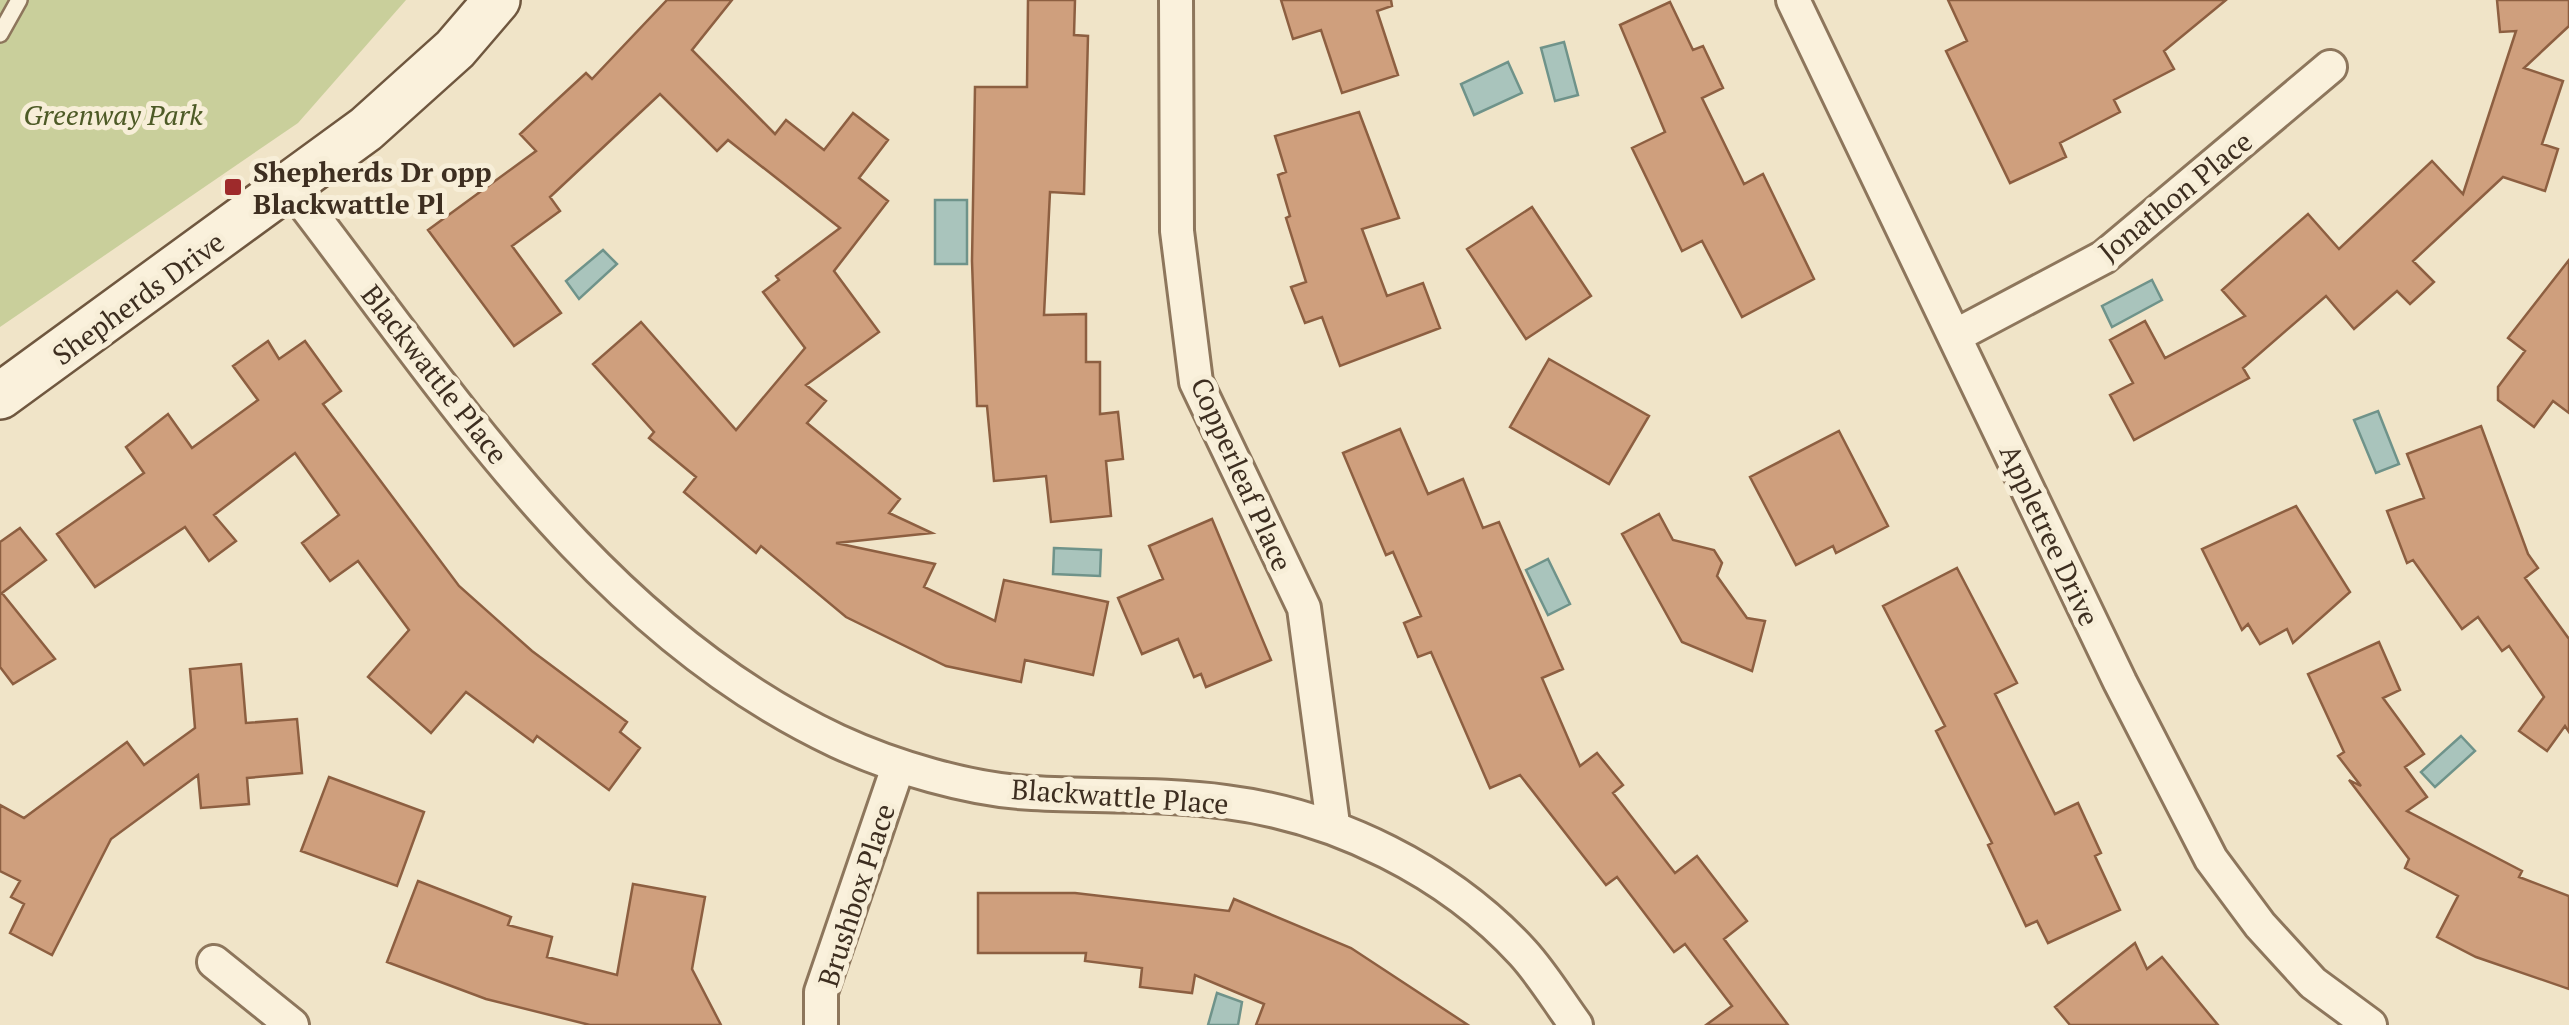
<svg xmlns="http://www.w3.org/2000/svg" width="2569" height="1025" font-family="'PT Serif',serif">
<rect width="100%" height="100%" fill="#f0e4c8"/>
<path fill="#c9cf9b" d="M 0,0 L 406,0 L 298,123 L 0,327 Z"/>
<path fill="#a9c4bc" stroke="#6f938a" stroke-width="2.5" d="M 1564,42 L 1578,95 L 1555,101 L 1541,48 Z
M 1508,62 L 1522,93 L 1474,115 L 1461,84 Z
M 935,200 L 967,200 L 967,264 L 935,264 Z
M 603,250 L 617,264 L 579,299 L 566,281 Z
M 2152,280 L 2162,300 L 2112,327 L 2102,306 Z
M 2378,411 L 2399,464 L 2376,473 L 2354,420 Z
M 1054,548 L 1101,550 L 1100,576 L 1053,574 Z
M 1548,559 L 1570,604 L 1548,615 L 1526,570 Z
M 2461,736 L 2475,751 L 2435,787 L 2421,772 Z
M 1217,993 L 1242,1002 L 1238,1025 L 1208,1025 Z"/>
<path fill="#cf9f7d" stroke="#8d5f41" stroke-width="2.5" d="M 667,0 L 732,0 L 692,50 L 775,134 L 786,120 L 824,150 L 853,113 L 888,140 L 859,178 L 888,201 L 834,271 L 879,332 L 806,385 L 826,401 L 807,423 L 900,499 L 889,513 L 932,533 L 836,543 L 935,564 L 924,587 L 995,621 L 1004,580 L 1108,602 L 1093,675 L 1025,660 L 1021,682 L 946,666 L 846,617 L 761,546 L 756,553 L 684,492 L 696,477 L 649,438 L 654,432 L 593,364 L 641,322 L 736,430 L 805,348 L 763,292 L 779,280 L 776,276 L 840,228 L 728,140 L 717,151 L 660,94 L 550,197 L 560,211 L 512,246 L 561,313 L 514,346 L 428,230 L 536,151 L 520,134 L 586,73 L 592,79 Z
M 1028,0 L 1075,0 L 1074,35 L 1088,36 L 1084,194 L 1050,192 L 1044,315 L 1086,314 L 1086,362 L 1100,362 L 1100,414 L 1118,412 L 1123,459 L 1106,461 L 1111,516 L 1051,522 L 1046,476 L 994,481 L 987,406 L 977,406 L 972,261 L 975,87 L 1027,87 Z
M 1281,0 L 1391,0 L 1392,6 L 1377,11 L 1398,75 L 1342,93 L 1321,30 L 1293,39 Z
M 1948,0 L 2226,0 L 2164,51 L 2174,69 L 2114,100 L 2120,112 L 2060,143 L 2066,157 L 2010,183 L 1946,51 L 1967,41 Z
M 2497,0 L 2569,0 L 2569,26 L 2524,68 L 2563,81 L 2542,144 L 2558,149 L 2545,191 L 2503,177 L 2413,261 L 2434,282 L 2410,304 L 2397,291 L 2354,329 L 2326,296 L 2243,368 L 2249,378 L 2134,440 L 2110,395 L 2133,383 L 2110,340 L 2145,321 L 2165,358 L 2245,316 L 2222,290 L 2308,214 L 2339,249 L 2432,161 L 2463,194 L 2516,31 L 2500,32 Z
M 1670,2 L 1693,50 L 1703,46 L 1723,88 L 1702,98 L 1744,184 L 1763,174 L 1814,279 L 1742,317 L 1702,241 L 1682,251 L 1632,148 L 1665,132 L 1620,25 Z
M 1359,112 L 1399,218 L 1362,229 L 1387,296 L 1423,283 L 1440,328 L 1340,366 L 1322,317 L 1305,323 L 1291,287 L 1306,282 L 1286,218 L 1290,216 L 1278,175 L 1286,172 L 1275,136 Z
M 1532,207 L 1591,296 L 1526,339 L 1467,249 Z
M 2569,260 L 2569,413 L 2553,401 L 2534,427 L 2498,400 L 2498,387 L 2525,351 L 2508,338 Z
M 268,341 L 279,359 L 305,341 L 341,391 L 323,404 L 459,586 L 532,651 L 627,722 L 620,732 L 640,748 L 609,790 L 537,736 L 533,742 L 466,692 L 431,733 L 368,677 L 409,630 L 358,561 L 330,581 L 302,543 L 339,515 L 295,453 L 214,515 L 236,541 L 209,561 L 185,527 L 95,587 L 57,534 L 144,473 L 126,447 L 168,414 L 192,448 L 258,400 L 233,366 Z
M 1549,359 L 1649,416 L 1609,484 L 1510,427 Z
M 2481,426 L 2528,554 L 2538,568 L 2525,578 L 2569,639 L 2569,732 L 2565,726 L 2547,751 L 2519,731 L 2544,697 L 2509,646 L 2502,651 L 2478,617 L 2462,629 L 2413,560 L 2407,563 L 2387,511 L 2424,498 L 2407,454 Z
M 1400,429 L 1428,494 L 1463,479 L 1483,528 L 1499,522 L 1563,669 L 1542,678 L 1580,766 L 1597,753 L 1623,785 L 1613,793 L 1675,873 L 1697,856 L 1747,921 L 1724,939 L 1788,1025 L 1706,1025 L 1732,1006 L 1685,944 L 1674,952 L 1617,877 L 1606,885 L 1520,775 L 1490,788 L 1431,652 L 1418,657 L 1404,623 L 1421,616 L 1393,552 L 1386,555 L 1343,453 Z
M 1839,431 L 1888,526 L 1836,553 L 1833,546 L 1796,565 L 1750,477 Z
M 2296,506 L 2350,592 L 2293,643 L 2287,629 L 2260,644 L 2248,624 L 2242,630 L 2202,549 Z
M 1659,514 L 1673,540 L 1714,550 L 1722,563 L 1717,576 L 1747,618 L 1765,621 L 1752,671 L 1682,642 L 1622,534 Z
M 1212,519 L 1271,660 L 1206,687 L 1201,674 L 1194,677 L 1178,639 L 1142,654 L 1118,598 L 1163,579 L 1149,546 Z
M 20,528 L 46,560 L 2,593 L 55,659 L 13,684 L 0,667 L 0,542 Z
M 1957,568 L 2017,683 L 1995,694 L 2055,814 L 2078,803 L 2101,853 L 2095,856 L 2120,910 L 2048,943 L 2037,921 L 2026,926 L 1988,845 L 1992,843 L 1936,731 L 1945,726 L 1883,606 Z
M 2379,642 L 2400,690 L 2383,698 L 2424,754 L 2405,767 L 2427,797 L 2407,811 L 2522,871 L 2519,877 L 2569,896 L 2569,989 L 2476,957 L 2437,937 L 2458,896 L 2405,868 L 2409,859 L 2349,780 L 2361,786 L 2338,756 L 2344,752 L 2308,674 Z
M 241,664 L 246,723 L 297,719 L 302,773 L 247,778 L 249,804 L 201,808 L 198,775 L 111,839 L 52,955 L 10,933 L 24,904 L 11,897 L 20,881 L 0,871 L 0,805 L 24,818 L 127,742 L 144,765 L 195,728 L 190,669 Z
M 329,777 L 424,812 L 397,886 L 301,851 Z
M 418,881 L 511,917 L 508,925 L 552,937 L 547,957 L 617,975 L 633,884 L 705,897 L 692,969 L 721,1025 L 590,1025 L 486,999 L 387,962 Z
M 978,893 L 1075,893 L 1229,911 L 1234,899 L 1351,948 L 1468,1025 L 1256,1025 L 1264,1004 L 1195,975 L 1192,993 L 1140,987 L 1142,968 L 1085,961 L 1086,953 L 978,953 Z
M 2135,943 L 2147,969 L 2162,957 L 2218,1025 L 2070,1025 L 2055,1007 Z"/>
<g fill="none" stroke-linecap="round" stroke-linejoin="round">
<g stroke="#8d765c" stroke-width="20">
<path id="lane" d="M 0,34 L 19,0"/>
</g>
<g stroke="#8d765c" stroke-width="38">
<path id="street" d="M 1176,0 L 1177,231 L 1196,382 L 1304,608 L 1333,824
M 1793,0 L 2120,682 L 2211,859 L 2260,925 L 2313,983 L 2370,1025
M 291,187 C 448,390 596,628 837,741 C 893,767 970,790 1032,793 C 1096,797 1162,793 1226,802 C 1336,816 1448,871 1523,953 C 1543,975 1559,1002 1576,1025
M 1955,336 L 2104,257 L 2330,67
M 214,962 L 292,1025
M 821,1025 L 821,992 L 898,767"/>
</g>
<g stroke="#6f573f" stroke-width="50">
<path id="secondary" d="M 0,396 L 366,129 L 455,49 L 497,0"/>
</g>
<use href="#lane" stroke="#faf1dc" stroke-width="15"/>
<use href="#street" stroke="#faf1dc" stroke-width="32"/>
<use href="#secondary" stroke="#faf1dc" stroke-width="45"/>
</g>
<rect fill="#9e2a2b" stroke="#f7eed8" stroke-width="4" x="223" y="177" width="20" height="20" rx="5"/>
<g text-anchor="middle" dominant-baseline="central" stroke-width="10" stroke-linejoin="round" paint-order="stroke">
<g font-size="28" font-style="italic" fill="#4d5a26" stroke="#f7eed8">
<text x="113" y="114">Greenway Park</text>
</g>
<g font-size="28" font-weight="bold" fill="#3d2e20" stroke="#f7eed8" text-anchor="start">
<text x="253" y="171">Shepherds Dr opp<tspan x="253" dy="32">Blackwattle Pl</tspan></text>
</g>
<g font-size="28" fill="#3d2e20" stroke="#f7eed8">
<text transform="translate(2175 196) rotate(-39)">Jonathon Place</text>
<text transform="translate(138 298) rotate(-36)">Shepherds Drive</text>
<text transform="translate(435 374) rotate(52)">Blackwattle Place</text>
<text transform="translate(1242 474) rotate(66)">Copperleaf Place</text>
<text transform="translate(2050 535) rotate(65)">Appletree Drive</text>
<text transform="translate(1120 796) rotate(4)">Blackwattle Place</text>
<text transform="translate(856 895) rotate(-72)">Brushbox Place</text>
</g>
</g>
</svg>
